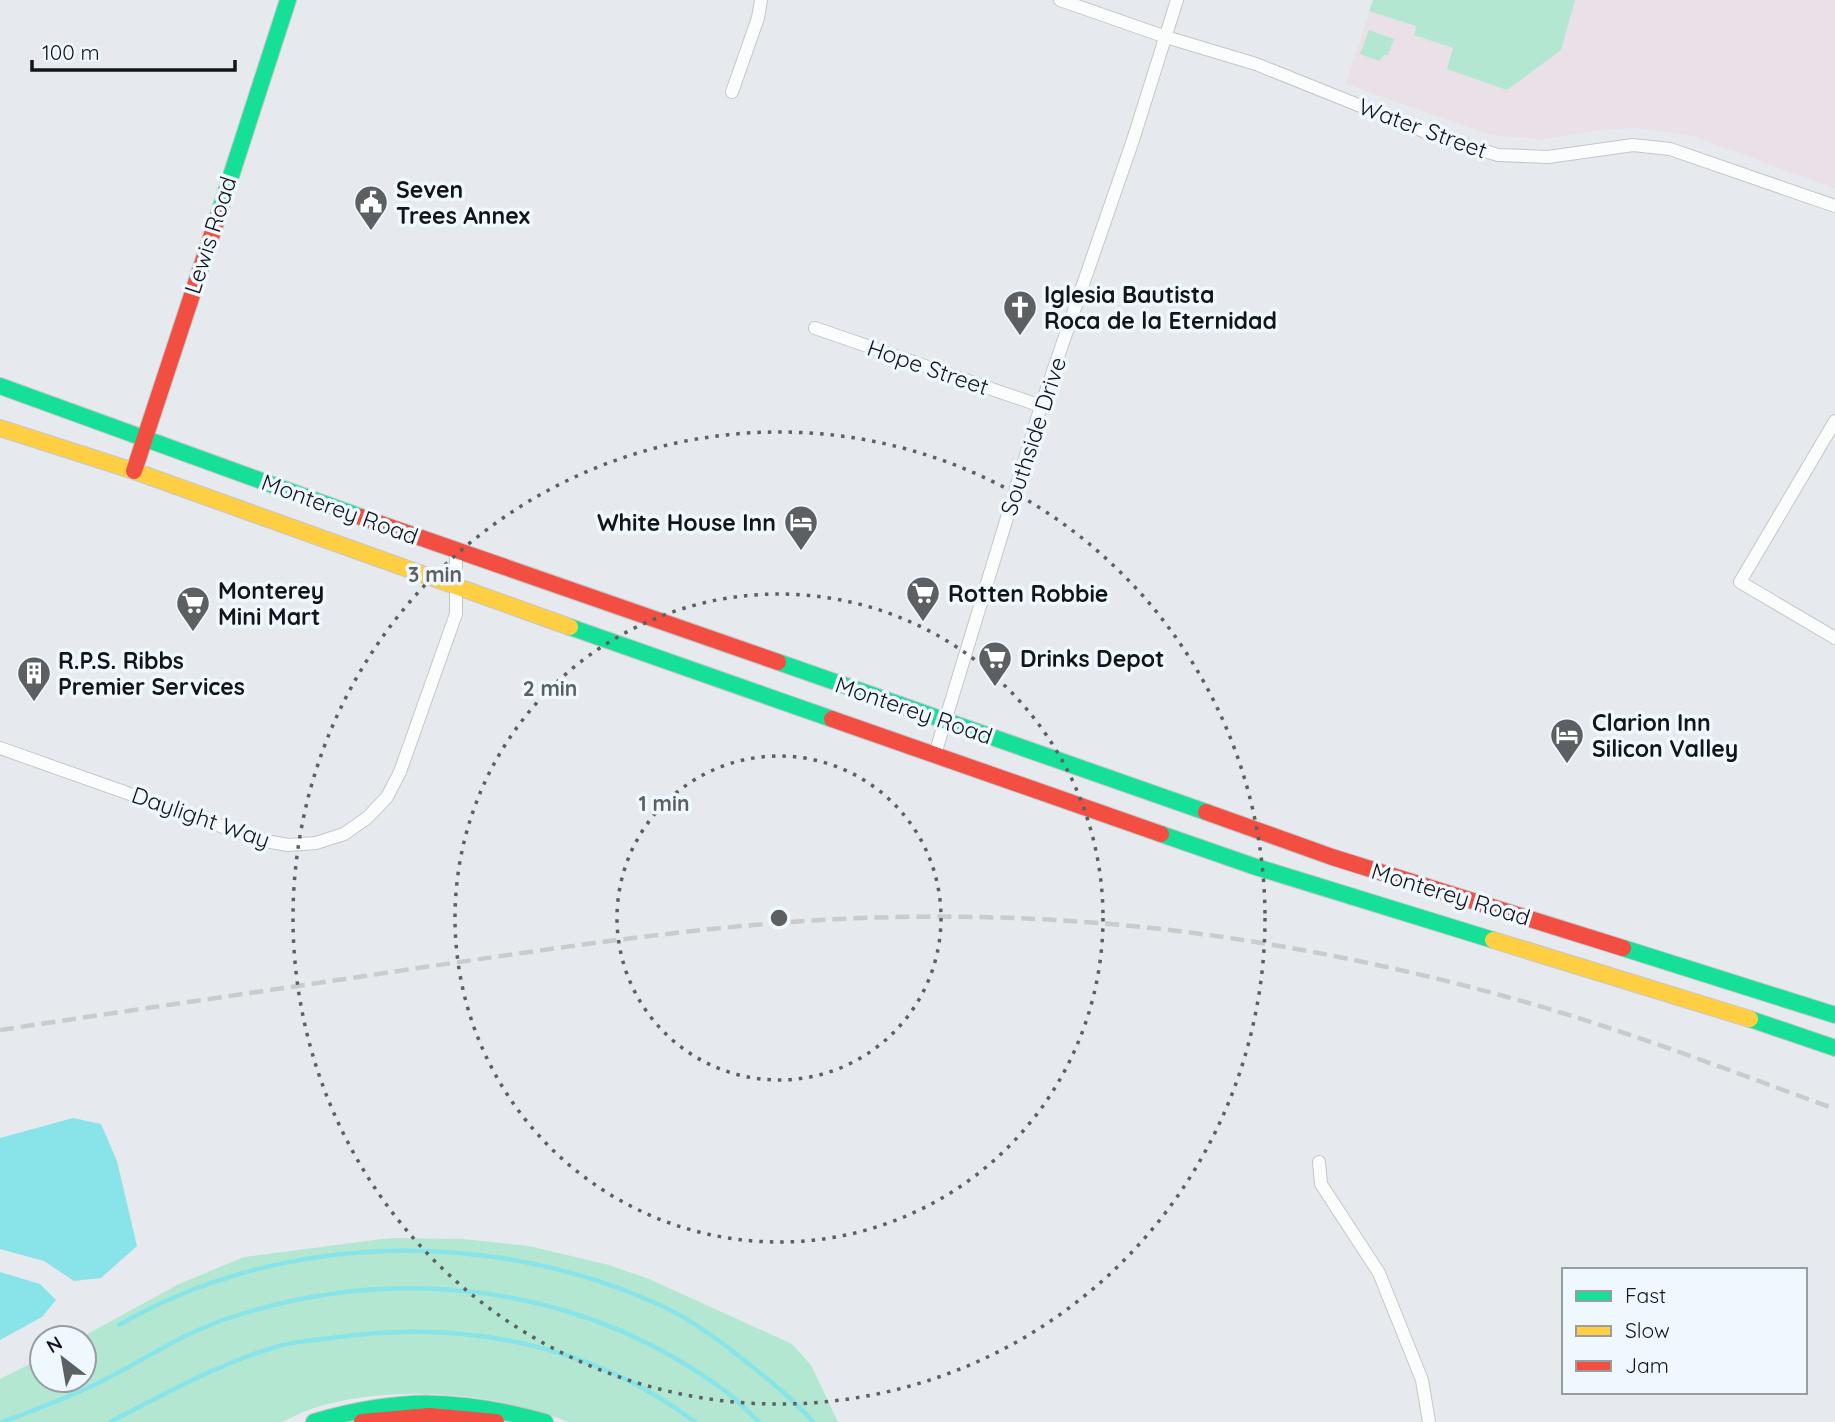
<svg xmlns="http://www.w3.org/2000/svg" width="1835" height="1422" font-family="Quicksand,sans-serif">
<rect width="100%" height="100%" fill="#e6eaee"/>
<path fill="#eae0e8" d="M 1373,0 L 1835,0 L 1835,189 L 1693,136 L 1636,128 L 1594,131 L 1544,140 L 1490,135 L 1346,84 Z"/>
<path fill="#b3e7d1" d="M 1373,0 L 1575,0 L 1561,50 L 1507,90 L 1447,69 L 1453,48 L 1414,35 L 1416,26 L 1369,11 Z
M 1369,30 L 1394,39 L 1388,55 L 1384,55 L 1379,61 L 1360,54 Z
M 390,1238 L 463,1239 L 529,1246 L 609,1265 L 649,1279 L 792,1344 L 811,1365 L 838,1422 L 568,1422 C 495,1391 387,1384 311,1409 C 301,1412 291,1418 282,1422 L 0,1422 L 0,1379 L 42,1358 L 42,1380 L 84,1380 L 84,1338 L 80,1338 L 179,1284 L 244,1257 Z"/>
<path fill="#88e4e8" d="M 73,1118 L 101,1124 L 117,1161 L 137,1246 L 101,1278 L 74,1281 L 44,1261 L 0,1249 L 0,1138 Z
M 0,1272 L 40,1284 L 56,1300 L 42,1317 L 0,1340 Z"/>
<g fill="none" stroke-linecap="round" stroke-linejoin="round">
<path stroke="#88e4e8" stroke-width="4.5" d="M 119,1325 C 282,1231 493,1228 662,1306 C 693,1320 723,1343 750,1365 C 773,1383 794,1400 813,1422
M 2,1422 C 35,1410 68,1398 100,1382 C 141,1362 180,1335 223,1320 C 393,1262 578,1283 724,1390 C 736,1399 748,1411 759,1422
M 110,1422 C 165,1394 219,1363 279,1346 C 296,1341 315,1340 332,1338 C 459,1319 591,1343 695,1422"/>
<g stroke="#c4c7ca" stroke-width="14">
<path id="street" d="M 1060,0 L 1166,37 L 1256,64 L 1433,135 L 1498,155 L 1548,157 L 1633,145 L 1670,149 L 1835,206
M 732,92 L 758,18 L 761,0
M 815,328 L 1041,406
M 1835,421 L 1740,582 L 1835,638
M 0,748 L 260,840 L 288,845 L 316,843 L 344,834 L 367,818 L 387,797 L 400,772 L 456,614 L 456,551
M 935,754 L 1041,406 L 1133,140 L 1177,0
M 1319,1162 L 1321,1184 L 1379,1273 L 1422,1380 L 1429,1422"/>
</g>
<g stroke="#c4c7ca" stroke-width="18">
<path id="fast" d="M 218,216 L 288,0
M 0,386 L 361,517
M 570,627 L 832,719
M 778,662 L 1206,812
M 1161,834 L 1253,866 L 1493,940
M 1623,948 L 1835,1015
M 1750,1019 L 1835,1048
M 314,1422 C 399,1397 460,1398 545,1422"/>
</g>
<g stroke="#c4c7ca" stroke-width="18">
<path id="slow" d="M 0,428 L 134,471 L 570,627
M 1493,940 L 1750,1019"/>
</g>
<g stroke="#c4c7ca" stroke-width="18">
<path id="jam" d="M 134,471 L 218,216
M 361,517 L 778,662
M 832,719 L 1161,834
M 1206,812 L 1332,857 L 1623,948
M 362,1422 L 429,1416 L 496,1422"/>
</g>
<use href="#street" stroke="#fbfcfc" stroke-width="12"/>
<use href="#fast" stroke="#16e098" stroke-width="16"/>
<use href="#slow" stroke="#ffcf43" stroke-width="16"/>
<use href="#jam" stroke="#f24e42" stroke-width="16"/>
<path stroke="#c9cbcc" stroke-width="4.5" stroke-dasharray="14 7" stroke-linecap="butt" d="M 0,1030 C 139,1009 279,989 418,968 C 529,952 641,935 753,925 C 917,910 1087,915 1249,941 C 1357,958 1465,983 1569,1015 C 1659,1043 1747,1077 1835,1109"/>
</g>
<g fill="none" stroke="#5d6063" stroke-width="3.5" stroke-dasharray="3.5 7">
<circle cx="779" cy="918" r="162"/>
<circle cx="779" cy="918" r="324"/>
<circle cx="779" cy="918" r="486"/>
</g>
<defs>
<g id="civic-pin" transform="scale(1.75)"><path d="M0 17L-7.5 6A9.5 9.5 0 1 1 7.5 6Z" fill="#5d6063" stroke="#eff7ff"/><path d="M-.6-6.5H3V-4.5H.6V-3L4-1V1h2V6H-6V1h2V-1L-.6-3ZM-1.2 2.5V6h2.4V2.5Z" fill="#fff"/></g>
<g id="church-pin" transform="scale(1.75)"><path d="M0 17L-7.5 6A9.5 9.5 0 1 1 7.5 6Z" fill="#5d6063" stroke="#eff7ff"/><path d="M-1.2-6h2.4v3.5h3.3v2.4h-3.3V6h-2.4V-.1h-3.3v-2.4h3.3Z" fill="#fff"/></g>
<g id="hotel-pin" transform="scale(1.75)"><path d="M0 17L-7.5 6A9.5 9.5 0 1 1 7.5 6Z" fill="#5d6063" stroke="#eff7ff"/><path d="M-6-4.5h1.5V1H6V5H4.5V3h-9V5H-6ZM-4 0a1.8 1.8 0 1 1 3.6 0ZM.5 0V-2.5h3Q6-2.5 6 0Z" fill="#fff"/></g>
<g id="supermarket-pin" transform="scale(1.75)"><path d="M0 17L-7.5 6A9.5 9.5 0 1 1 7.5 6Z" fill="#5d6063" stroke="#eff7ff"/><path d="M-6-5.5h2.5l.6 2H6L4.5 2H-2.5L-4.4-4H-6ZM-1.5 3.2a1.3 1.3 0 1 0 .1 0ZM3 3.2a1.3 1.3 0 1 0 .1 0Z" fill="#fff"/></g>
<g id="building-pin" transform="scale(1.75)"><path d="M0 17L-7.5 6A9.5 9.5 0 1 1 7.5 6Z" fill="#5d6063" stroke="#eff7ff"/><path d="M-4-6H4V6H1V3H-1V6H-4ZM-2.5-4.3h1.7v1.8h-1.7ZM.8-4.3h1.7v1.8H.8ZM-2.5-1h1.7V.8h-1.7ZM.8-1h1.7V.8H.8Z" fill="#fff"/></g>
</defs>
<g fill-rule="evenodd">
<use href="#civic-pin" x="371" y="202"/>
<use href="#church-pin" x="1020" y="307"/>
<use href="#hotel-pin" x="801" y="522"/>
<use href="#supermarket-pin" x="923" y="593"/>
<use href="#supermarket-pin" x="193" y="603"/>
<use href="#supermarket-pin" x="995" y="658"/>
<use href="#building-pin" x="34" y="673"/>
<use href="#hotel-pin" x="1567" y="735"/>
</g>
<g text-anchor="middle" dominant-baseline="central" stroke-width="7" stroke-linejoin="round" paint-order="stroke">
<g font-size="23" fill="#131518" stroke="#eff7ff">
<text transform="translate(1423 128) rotate(20)">Water Street</text>
<text transform="translate(210 235) rotate(-72)">Lewis Road</text>
<text transform="translate(928 367) rotate(19)">Hope Street</text>
<text transform="translate(1033 436) rotate(-72)">Southside Drive</text>
<text transform="translate(340 509) rotate(20)">Monterey Road</text>
<text transform="translate(914 710) rotate(19)">Monterey Road</text>
<text transform="translate(201 817) rotate(19)">Daylight Way</text>
<text transform="translate(1451 894) rotate(17)">Monterey Road</text>
</g>
<g font-size="23" font-weight="bold" fill="#131518" stroke="#eff7ff" text-anchor="start">
<text x="396" y="189">Seven<tspan x="396" dy="26">Trees Annex</tspan></text>
<text x="1044" y="294">Iglesia Bautista<tspan x="1044" dy="26">Roca de la Eternidad</tspan></text>
<text x="776" y="522" text-anchor="end">White House Inn</text>
<text x="218" y="590">Monterey<tspan x="218" dy="26">Mini Mart</tspan></text>
<text x="948" y="593">Rotten Robbie</text>
<text x="1020" y="658">Drinks Depot</text>
<text x="58" y="660">R.P.S. Ribbs<tspan x="58" dy="26">Premier Services</tspan></text>
<text x="1592" y="722">Clarion Inn<tspan x="1592" dy="26">Silicon Valley</tspan></text>
</g>
</g>
<circle cx="779" cy="918" r="10" fill="#5d6063" stroke="#eff7ff" stroke-width="3.5"/>
<g font-size="21" text-anchor="middle" font-weight="bold" fill="#5d6063" stroke="#eff7ff" stroke-width="7" stroke-linejoin="round" paint-order="stroke">
<text x="435" y="582">3 min</text>
<text x="550" y="696">2 min</text>
<text x="664" y="811">1 min</text>
</g>
<rect x="1562" y="1268" width="245" height="126" fill="#eff7ff" stroke="#979da3" stroke-width="2"/>
<rect x="1576" y="1291" width="35" height="10" fill="#16e098" stroke="#979da3" stroke-width="2"/>
<text x="1625" y="1303" font-size="21" fill="#131518">Fast</text>
<rect x="1576" y="1326" width="35" height="10" fill="#ffcf43" stroke="#979da3" stroke-width="2"/>
<text x="1625" y="1338" font-size="21" fill="#131518">Slow</text>
<rect x="1576" y="1361" width="35" height="10" fill="#f24e42" stroke="#979da3" stroke-width="2"/>
<text x="1625" y="1373" font-size="21" fill="#131518">Jam</text>
<g transform="translate(63 1359) rotate(329)"><circle r="33" fill="#eff7ff" stroke="#979da3" stroke-width="2"/>
<path d="M0-5L12 26L0 18L-12 26Z" fill="#5d6063"/>
<text y="-10" font-size="19" font-weight="bold" text-anchor="middle" fill="#131518">N</text>
</g>
<path d="M32 60v10h203v-10" fill="none" stroke="#131518" stroke-width="3.5"/>
<text x="42" y="60" font-size="21" fill="#131518" stroke="#eff7ff" stroke-width="5" paint-order="stroke">100 m</text>
</svg>
